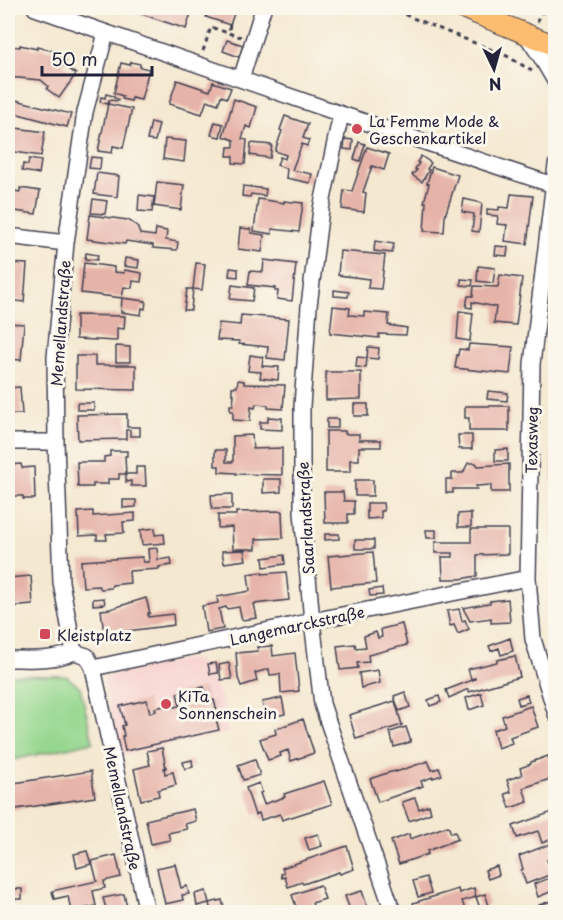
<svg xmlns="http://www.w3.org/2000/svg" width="563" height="920" font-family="'Playpen Sans',sans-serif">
<rect width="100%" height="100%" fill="#fbf7ec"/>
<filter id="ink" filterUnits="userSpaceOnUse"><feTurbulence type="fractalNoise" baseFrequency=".0167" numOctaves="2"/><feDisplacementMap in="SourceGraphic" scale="12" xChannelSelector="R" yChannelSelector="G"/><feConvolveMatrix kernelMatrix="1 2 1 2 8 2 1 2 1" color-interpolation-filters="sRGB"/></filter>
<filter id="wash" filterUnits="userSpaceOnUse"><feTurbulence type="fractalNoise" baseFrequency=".008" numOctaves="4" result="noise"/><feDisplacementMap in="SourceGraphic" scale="24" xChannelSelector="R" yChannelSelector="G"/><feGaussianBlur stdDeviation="1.35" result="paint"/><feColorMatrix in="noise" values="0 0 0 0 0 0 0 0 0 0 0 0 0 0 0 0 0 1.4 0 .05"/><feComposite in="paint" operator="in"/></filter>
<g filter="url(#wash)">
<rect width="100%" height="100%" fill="#f4e8d0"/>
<path fill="#f7d0ce" d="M 188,659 L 198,660 L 199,666 L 208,664 L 210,675 L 223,701 L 228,733 L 120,756 L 103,679 L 108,674 Z"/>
<path fill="#95d78e" stroke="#5c7c64" stroke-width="1.5" d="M 8,675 L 66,676 L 80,687 L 93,742 L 8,761 Z"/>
<g id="blocks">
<path fill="#e6b3a9" d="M 124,8 L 174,8 L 191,13 L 186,29 Z
M 209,8 L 236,8 L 230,25 L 206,17 Z
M 227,40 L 243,45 L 239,57 L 223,51 Z
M 20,45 L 37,49 L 37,47 L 54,51 L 53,52 L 66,61 L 63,65 L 76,74 L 59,98 L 47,89 L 48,86 L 41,80 L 8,77 L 8,46 L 20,47 Z
M 131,62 L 140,64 L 140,67 L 149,69 L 141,100 L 132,98 L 131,101 L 122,99 L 123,96 L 114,93 L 121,63 L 130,65 Z
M 177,80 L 210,91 L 213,82 L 231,88 L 227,98 L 221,96 L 218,104 L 207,100 L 202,114 L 169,104 Z
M 106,94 L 114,96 L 114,98 L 118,99 L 118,101 L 109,100 L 108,104 L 100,102 L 101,97 L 105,98 Z
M 8,98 L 71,114 L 67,127 L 11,112 L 9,126 L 8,126 Z
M 234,99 L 257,107 L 251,128 L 246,126 L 242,139 L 247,140 L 245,164 L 233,163 L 233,156 L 227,156 L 228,147 L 234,147 L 234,140 L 223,136 Z
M 108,104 L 132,109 L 123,148 L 113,146 L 112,153 L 98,151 Z
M 285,116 L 308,124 L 303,138 L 309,140 L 307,146 L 302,144 L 292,170 L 312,174 L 310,183 L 286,178 L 287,169 L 277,165 L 280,157 L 285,159 L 286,155 L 275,151 L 282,131 L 280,130 Z
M 151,122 L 159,124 L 155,141 L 147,140 Z
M 215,122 L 223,124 L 220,137 L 211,135 Z
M 8,127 L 45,132 L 41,156 L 8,151 Z
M 165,139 L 186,141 L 184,162 L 163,159 Z
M 345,139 L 353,140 L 352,150 L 344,149 Z
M 359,142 L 365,144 L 360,161 L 354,159 Z
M 251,143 L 272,145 L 270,158 L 250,155 Z
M 367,147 L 389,154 L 384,170 L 372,166 L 363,192 L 366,193 L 364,212 L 342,209 L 344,190 L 352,191 Z
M 421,156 L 431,163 L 427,169 L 429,170 L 422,182 L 412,175 L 417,170 L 415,169 L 419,163 L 417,162 Z
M 91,157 L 101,158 L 100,169 L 89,168 Z
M 29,159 L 41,161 L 39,174 L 22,171 L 23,164 L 28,165 Z
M 432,167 L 458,175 L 445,216 L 444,232 L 424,231 L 426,202 L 424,202 L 429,184 L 427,183 Z
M 97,173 L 119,176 L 117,197 L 94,194 Z
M 157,182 L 184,185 L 181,210 L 154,206 Z
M 243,186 L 266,189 L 265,196 L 251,194 L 250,197 L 242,196 Z
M 20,188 L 40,191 L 36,214 L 8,210 L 9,190 L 20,192 Z
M 511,194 L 533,196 L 527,244 L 505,241 L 507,225 L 497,224 L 498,216 L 487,215 L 487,209 L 499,210 L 499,207 L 509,208 Z
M 139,195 L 154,197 L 152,212 L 138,211 Z
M 93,199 L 107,201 L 105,214 L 91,213 Z
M 258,199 L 284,203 L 284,201 L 303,203 L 299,232 L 272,229 L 272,234 L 254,231 Z
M 464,199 L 482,203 L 479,232 L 472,231 L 474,214 L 462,212 Z
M 90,215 L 128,220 L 137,226 L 140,234 L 155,236 L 156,229 L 167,231 L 166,240 L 178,242 L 177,250 L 153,248 L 153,245 L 126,241 L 125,244 L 87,239 Z
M 240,228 L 250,229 L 252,233 L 264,235 L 262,252 L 238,249 Z
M 375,241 L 394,244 L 392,253 L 374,251 Z
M 496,246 L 508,247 L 507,256 L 495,255 Z
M 340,251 L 385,255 L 381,289 L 368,288 L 369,279 L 338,275 Z
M 86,253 L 98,255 L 97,260 L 85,259 Z
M 125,258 L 139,260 L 138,268 L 124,266 Z
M 264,260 L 296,264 L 292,301 L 277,299 L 278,291 L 275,291 L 275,288 L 248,285 L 250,271 L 263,272 Z
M 8,263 L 27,264 L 24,302 L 8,300 Z
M 84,263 L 114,267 L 114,272 L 124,273 L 124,270 L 142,273 L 141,282 L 133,281 L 132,288 L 124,287 L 122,298 L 146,301 L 145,309 L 142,308 L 141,315 L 121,312 L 122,298 L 81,293 Z
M 196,263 L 205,264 L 202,290 L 193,289 Z
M 478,266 L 495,268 L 493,283 L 477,281 Z
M 230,268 L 238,269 L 238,277 L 229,276 Z
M 500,275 L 522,278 L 516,325 L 494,323 L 496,307 L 472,302 L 472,308 L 466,307 L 468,296 L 473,296 L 474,286 L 498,287 Z
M 461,279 L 473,280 L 472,286 L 461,285 Z
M 232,285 L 254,288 L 252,301 L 230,299 Z
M 187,289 L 193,289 L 191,310 L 184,310 Z
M 334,290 L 349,292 L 348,297 L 334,296 Z
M 333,306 L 350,308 L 349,315 L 364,316 L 364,312 L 389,314 L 388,325 L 407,328 L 406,335 L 379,334 L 379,338 L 330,333 Z
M 459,311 L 473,313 L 470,341 L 457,339 Z
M 76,315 L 125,316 L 124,329 L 117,328 L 117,341 L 76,339 Z
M 241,315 L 289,319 L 285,360 L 267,358 L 268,347 L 239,344 L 239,341 L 217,340 L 219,323 L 240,325 Z
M 8,323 L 24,324 L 21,360 L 8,359 Z
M 469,344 L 513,347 L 510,374 L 455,368 L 457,355 L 458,355 L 459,349 L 468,350 Z
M 116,346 L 130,347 L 130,362 L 116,362 Z
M 368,347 L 379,348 L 378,359 L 367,358 L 366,368 L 356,367 L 357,357 L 367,358 Z
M 250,355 L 263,357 L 262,366 L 279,367 L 278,380 L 260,378 L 261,372 L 248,371 Z
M 76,356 L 95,356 L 95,365 L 136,365 L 136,390 L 76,389 Z
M 326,372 L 361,372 L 361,399 L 326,400 Z
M 238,380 L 244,381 L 244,384 L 285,385 L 283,409 L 268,408 L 268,405 L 256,404 L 255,408 L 251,407 L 250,421 L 233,420 L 233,411 L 230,411 L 230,405 L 233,405 L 234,394 L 232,394 L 232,387 L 237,387 Z
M 20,387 L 22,414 L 11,414 L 11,420 L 8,420 L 8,388 Z
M 488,391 L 508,393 L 507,401 L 487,399 Z
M 77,403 L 94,403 L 94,410 L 77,410 Z
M 354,404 L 368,404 L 368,416 L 354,416 Z
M 465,406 L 509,406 L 509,431 L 469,431 L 469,418 L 465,418 Z
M 127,414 L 127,427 L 140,427 L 140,436 L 130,436 L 130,430 L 126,430 L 126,439 L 78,440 L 77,415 Z
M 268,417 L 282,418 L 282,430 L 260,429 L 260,422 L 268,422 Z
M 327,419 L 338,419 L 338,428 L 327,428 Z
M 326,431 L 345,431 L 345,434 L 359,434 L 359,440 L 381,440 L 381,447 L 359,447 L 359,460 L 350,460 L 350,472 L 326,472 Z
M 552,433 L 555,433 L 555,482 L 552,482 Z
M 252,435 L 253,449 L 282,448 L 282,475 L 236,474 L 236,473 L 219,472 L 219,466 L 215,466 L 215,450 L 226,450 L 226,462 L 233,462 L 233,436 Z
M 458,435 L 472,435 L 472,449 L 459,449 Z
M 508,449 L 508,461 L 495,461 L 495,450 Z
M 110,451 L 127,451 L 127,456 L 125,456 L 126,474 L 119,474 L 119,479 L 108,479 L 108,484 L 93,484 L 93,487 L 78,487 L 77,462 L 104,462 L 104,457 L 110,456 Z
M 468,463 L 476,463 L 478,466 L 509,464 L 509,492 L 491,492 L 491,485 L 476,486 L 477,489 L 453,489 L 453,493 L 446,493 L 446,479 L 452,479 L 452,473 L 463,473 Z
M 21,464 L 22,468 L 34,467 L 35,499 L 23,499 L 23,496 L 8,496 L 8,465 Z
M 136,467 L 145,467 L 146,486 L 131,486 L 131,481 L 126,482 L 126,474 L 136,474 Z
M 263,479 L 281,479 L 281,492 L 263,493 Z
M 355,480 L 373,480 L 373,496 L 355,496 Z
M 324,492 L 343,492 L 344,501 L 354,501 L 354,514 L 348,514 L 348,523 L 325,523 Z
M 232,494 L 232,509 L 212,509 L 211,495 Z
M 123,500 L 136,500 L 136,507 L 123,508 Z
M 367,503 L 383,503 L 384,511 L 381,511 L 381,518 L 367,519 Z
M 93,511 L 93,516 L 135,513 L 135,521 L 123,522 L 124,533 L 106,534 L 107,540 L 97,540 L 97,535 L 79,536 L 78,512 Z
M 282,511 L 283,538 L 256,539 L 256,549 L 233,549 L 232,527 L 218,528 L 218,515 L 236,515 L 236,512 Z
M 471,513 L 471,527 L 458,527 L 458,514 Z
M 552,517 L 555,517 L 555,542 L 552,542 Z
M 155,528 L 155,535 L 164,534 L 165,543 L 142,545 L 140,530 Z
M 471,529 L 508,529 L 508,554 L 477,555 L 477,576 L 460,579 L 443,579 L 442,557 L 453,557 L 453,553 L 435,553 L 435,542 L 471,542 Z
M 426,530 L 436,530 L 436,538 L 427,538 Z
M 325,534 L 339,534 L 339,539 L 325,540 Z
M 355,540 L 374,540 L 374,549 L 355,549 Z
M 157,548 L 158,560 L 171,558 L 172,565 L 159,567 L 159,569 L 129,571 L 130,583 L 112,585 L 111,588 L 101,589 L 99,586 L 83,587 L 81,561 L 142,557 L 143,562 L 149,562 L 148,549 Z
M 244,550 L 246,560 L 224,563 L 222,551 Z
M 373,552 L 376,583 L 331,587 L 328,556 Z
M 284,555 L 285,564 L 264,567 L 263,558 Z
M 262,572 L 262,574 L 286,572 L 289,600 L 254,604 L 257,618 L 242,620 L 239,607 L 227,609 L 226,607 L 219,609 L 223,629 L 206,632 L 202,606 L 218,603 L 217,597 L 250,591 L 248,574 Z
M 31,576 L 33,605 L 8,607 L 8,578 Z
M 382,588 L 383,595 L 370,596 L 369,590 Z
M 555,591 L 555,616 L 553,616 L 551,592 Z
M 104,598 L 105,604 L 93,605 L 93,599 Z
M 146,598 L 150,613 L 148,613 L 148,617 L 173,614 L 174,625 L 104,634 L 101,610 L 110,609 Z
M 508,599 L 510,622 L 491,623 L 491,618 L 470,621 L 463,608 L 490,603 L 490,601 Z
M 459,609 L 462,621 L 465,620 L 469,629 L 458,634 L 454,625 L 450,626 L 447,611 Z
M 402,624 L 407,645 L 368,655 L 369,662 L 357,663 L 358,668 L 340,670 L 337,646 L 355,644 L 356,648 L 366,647 L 364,636 L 376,632 L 378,638 L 382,637 L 381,629 Z
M 510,638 L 513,651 L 501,655 L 499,648 L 491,651 L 489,646 Z
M 272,646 L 273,656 L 295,653 L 299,691 L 281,693 L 280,674 L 270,675 L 269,669 L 255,673 L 257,681 L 241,686 L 238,678 L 236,653 L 258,651 L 257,647 Z
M 515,656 L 520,677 L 469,692 L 468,689 L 449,698 L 446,690 L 475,679 L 475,678 L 471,679 L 468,669 L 497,662 L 497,660 Z
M 216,663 L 218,673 L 210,674 L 208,664 Z
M 229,663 L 232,679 L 221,680 L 219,665 Z
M 378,670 L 380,683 L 361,688 L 359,673 Z
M 204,687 L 208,702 L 214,700 L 219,719 L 216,719 L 219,730 L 125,751 L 122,736 L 124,736 L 122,726 L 125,725 L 120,706 L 147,700 L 150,713 L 156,711 L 155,708 L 173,704 L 174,707 L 180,706 L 177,693 Z
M 405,692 L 410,707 L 399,711 L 394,696 Z
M 481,693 L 484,705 L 469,710 L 466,698 Z
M 527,695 L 529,702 L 519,705 L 517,698 Z
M 439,696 L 441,702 L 430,706 L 428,700 Z
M 282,698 L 285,714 L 262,719 L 260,711 L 264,710 L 262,702 Z
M 395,701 L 402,725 L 356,739 L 349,715 Z
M 531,706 L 538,727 L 510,737 L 512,743 L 498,748 L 493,730 L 505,726 L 502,716 Z
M 303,719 L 314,753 L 291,761 L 288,750 L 280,753 L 281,756 L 268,760 L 260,739 L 276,734 L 275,729 Z
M 406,727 L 411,742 L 394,747 L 390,732 Z
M 162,748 L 166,768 L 164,768 L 165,774 L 173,772 L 176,785 L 158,790 L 159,796 L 141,800 L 134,769 L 150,765 L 147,751 Z
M 548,756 L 556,777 L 523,788 L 528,802 L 510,808 L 505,794 L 511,792 L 507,780 L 522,775 L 520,768 L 531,764 L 531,762 Z
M 255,759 L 260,775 L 243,780 L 238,765 Z
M 192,760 L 193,767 L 185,769 L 183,762 Z
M 428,761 L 432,770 L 439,768 L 442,775 L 433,778 L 433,777 L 421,781 L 423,786 L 378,802 L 370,779 L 387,773 L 396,771 L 396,772 Z
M 91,771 L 95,797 L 10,810 L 10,814 L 8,814 L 8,784 Z
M 324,781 L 332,804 L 282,820 L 280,814 L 261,820 L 259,813 L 255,815 L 246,788 L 259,783 L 262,792 L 260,793 L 264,804 L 285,797 L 284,794 Z
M 415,798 L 419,809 L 429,805 L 431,813 L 409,821 L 402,802 Z
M 193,809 L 196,821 L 185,824 L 187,829 L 168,833 L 170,840 L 151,844 L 146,820 Z
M 555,811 L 555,838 L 542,843 L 538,831 L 517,838 L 513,826 Z
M 448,826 L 451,833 L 455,832 L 458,839 L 427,851 L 428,854 L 399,864 L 391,841 L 409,834 L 410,839 Z
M 318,834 L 322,846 L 309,850 L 305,838 Z
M 555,842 L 555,857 L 547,860 L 552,874 L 526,884 L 521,870 L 523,869 L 519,856 Z
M 347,846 L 354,869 L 340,874 L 339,872 L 303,884 L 302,882 L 288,887 L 285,877 L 282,878 L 281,874 L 284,873 L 282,868 Z
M 87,851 L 91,864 L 77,868 L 74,854 Z
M 116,855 L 121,877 L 104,881 L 105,888 L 93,891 L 96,906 L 71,911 L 68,896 L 54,899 L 52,891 L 97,881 L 92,861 Z
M 175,864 L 181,888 L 187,886 L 189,894 L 182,895 L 183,900 L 165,904 L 157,868 Z
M 497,866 L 499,875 L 488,879 L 485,870 Z
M 555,876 L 555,890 L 538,897 L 534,884 Z
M 426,877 L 431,893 L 418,897 L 413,881 Z
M 320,885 L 325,899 L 312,903 L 315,912 L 286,912 L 297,909 L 292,895 Z
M 474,888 L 476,897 L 462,901 L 466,912 L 417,912 L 413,903 L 458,889 L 459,893 Z
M 8,889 L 22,889 L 22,899 L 8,899 Z
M 206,891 L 209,903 L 197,906 L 195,894 Z
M 362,891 L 369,912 L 336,912 L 349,907 L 345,896 Z
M 124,894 L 128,912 L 107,912 L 103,898 Z
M 485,894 L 489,905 L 480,908 L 476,897 Z
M 222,900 L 225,912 L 211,912 L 209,903 Z
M 554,900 L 555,904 L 555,912 L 542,912 L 539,905 Z"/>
</g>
</g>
<g filter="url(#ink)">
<use href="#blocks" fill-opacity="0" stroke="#424051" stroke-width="1.5"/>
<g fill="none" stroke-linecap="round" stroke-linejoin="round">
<g stroke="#424051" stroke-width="18">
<path id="minor" d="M 35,8 L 341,114 L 556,186
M 524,32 L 541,57 L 555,81 L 556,84
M 241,79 L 263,9
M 341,114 L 321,209 L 309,306 L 302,406 L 302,512 L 312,621 L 322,704 L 393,912
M 556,165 L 532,364 L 528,578 L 533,639 L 556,714
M 8,236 L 66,243
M 8,442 L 56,442
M 74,652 L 61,582 L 56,442 L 55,357 L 66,243 L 85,112 L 106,33
M 74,652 L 87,656 L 93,668 L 312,621 L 528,578
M 8,659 C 30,659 53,661 74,652
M 93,668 L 147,912"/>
</g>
<g stroke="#424051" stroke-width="22">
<path id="major" d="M 462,8 L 556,46"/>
</g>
<path stroke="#424051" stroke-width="3" stroke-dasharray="4.5 4.5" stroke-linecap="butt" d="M 388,8 L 507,56 L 532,71
M 537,22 L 541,12 L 556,16
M 230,25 L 228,33 L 241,37
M 203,51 L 211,27 L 228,33"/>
<use href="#minor" stroke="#fff" stroke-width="15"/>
<use href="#major" stroke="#fcbd6f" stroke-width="20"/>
</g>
</g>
<g fill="#d1495b" stroke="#fbf7ec" stroke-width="2">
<circle cx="357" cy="129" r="6"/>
<rect x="39" y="628" width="12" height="12" rx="3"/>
<circle cx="166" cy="704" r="6"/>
</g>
<g text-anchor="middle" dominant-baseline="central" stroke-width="6" stroke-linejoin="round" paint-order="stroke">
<g font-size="15" fill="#22223b" stroke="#fbf7ec" text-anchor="start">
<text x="369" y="120">La Femme Mode &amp;<tspan x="369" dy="17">Geschenkartikel</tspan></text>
<text x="57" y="634">Kleistplatz</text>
<text x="178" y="695">KiTa<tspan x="178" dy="17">Sonnenschein</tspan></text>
</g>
<g font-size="15" fill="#22223b" stroke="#fbf7ec">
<text transform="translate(60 323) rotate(-86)">Memellandstraße</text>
<text transform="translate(531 440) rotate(-89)">Texasweg</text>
<text transform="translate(305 518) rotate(-93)">Saarlandstraße</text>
<text transform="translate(297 625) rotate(-12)">Langemarckstraße</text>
<text transform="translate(123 808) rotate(78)">Memellandstraße</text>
</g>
</g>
<rect width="563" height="920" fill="none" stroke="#fbf7ec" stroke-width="30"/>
<g transform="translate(494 69) rotate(175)" stroke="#fbf7ec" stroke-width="4.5" paint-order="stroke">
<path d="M0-4.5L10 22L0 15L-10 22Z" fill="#22223b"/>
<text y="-9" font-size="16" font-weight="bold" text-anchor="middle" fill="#22223b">N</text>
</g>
<path d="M42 66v9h110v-9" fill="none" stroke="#22223b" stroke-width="3"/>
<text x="51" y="66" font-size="18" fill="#22223b" stroke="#fbf7ec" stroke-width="4.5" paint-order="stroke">50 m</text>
</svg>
